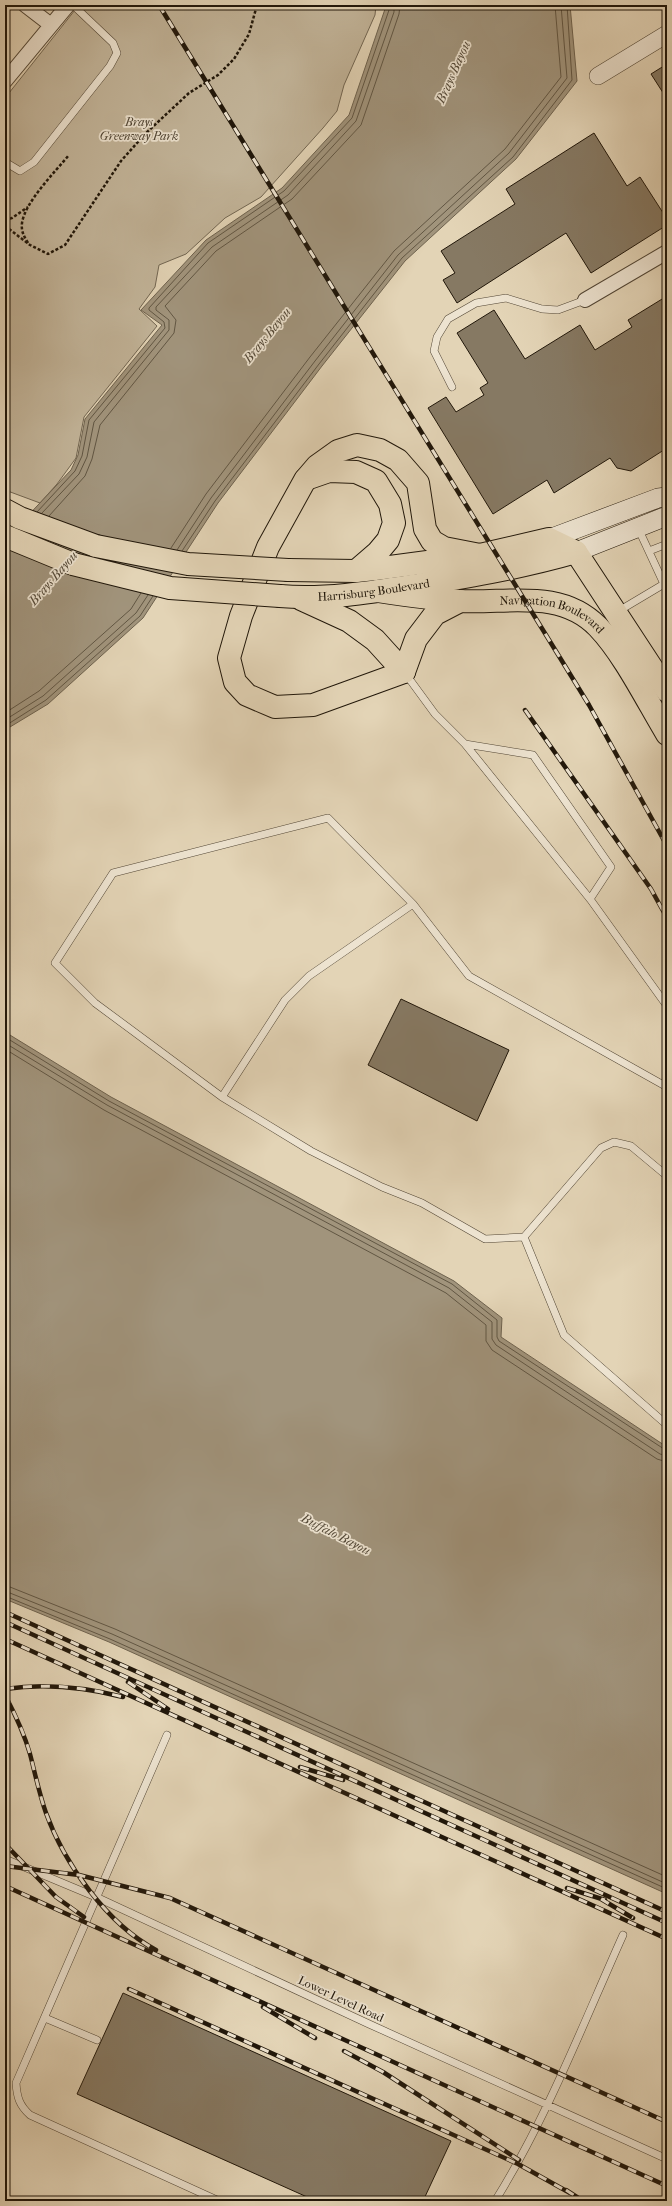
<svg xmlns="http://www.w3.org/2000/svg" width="672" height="2206" font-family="'IM FELL French Canon',serif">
<rect width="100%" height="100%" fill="#e3d4b6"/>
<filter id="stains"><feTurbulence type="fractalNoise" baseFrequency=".005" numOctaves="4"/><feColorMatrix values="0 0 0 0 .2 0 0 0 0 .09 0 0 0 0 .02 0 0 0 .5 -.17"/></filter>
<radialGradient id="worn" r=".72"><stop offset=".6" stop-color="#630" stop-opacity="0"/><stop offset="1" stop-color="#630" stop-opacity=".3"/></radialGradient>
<path fill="#c2b499" stroke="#726652" d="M 79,5 L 376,5 L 375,15 L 344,85 L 337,111 L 323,128 L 261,197 L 225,218 L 186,254 L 159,265 L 155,287 L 139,309 L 157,326 L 84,417 L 76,458 L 57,484 L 40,503 L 5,490 L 5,98 Z"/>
<path fill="#a1947c" stroke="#6e624e" d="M 384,5 L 570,5 L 577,81 L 516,159 L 405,261 L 322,366 L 218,503 L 143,618 L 48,704 L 5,730 L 5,540 L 71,470 L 78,455 L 85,419 L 162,325 L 141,310 L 206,240 L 282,188 L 349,115 L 385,9 Z
M 5,1032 L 111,1097 L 454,1281 L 502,1318 L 501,1337 L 667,1447 L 667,1894 L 109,1642 L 5,1599 Z"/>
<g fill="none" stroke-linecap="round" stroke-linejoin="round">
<path stroke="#615643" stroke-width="1" d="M 37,512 L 75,471 L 82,456 L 89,420 L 165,328 L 164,322 L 149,310 L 149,308 L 208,243 L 284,191 L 352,118 L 389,10 L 389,5
M 42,513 L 79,474 L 87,457 L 94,422 L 169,330 L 169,320 L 156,310 L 156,307 L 212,247 L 288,195 L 356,121 L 394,12 L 394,5
M 49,516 L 85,476 L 92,459 L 100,425 L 174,333 L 176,320 L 165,306 L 216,251 L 292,199 L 361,125 L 399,14 L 400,5
M 171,548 L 206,494 L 310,357 L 394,251 L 505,149 L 561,77 L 555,5
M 177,550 L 211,498 L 315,361 L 398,255 L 509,153 L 567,78 L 561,5
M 182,551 L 215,501 L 319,364 L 402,258 L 513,157 L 572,80 L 567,5
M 5,713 L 39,691 L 131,609 L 141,593
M 5,720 L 43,696 L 136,613 L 148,595
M 5,726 L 46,700 L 140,616 L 153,596
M 5,1037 L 109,1101 L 452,1284 L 497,1320 L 497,1337 L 499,1341 L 667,1451
M 5,1043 L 107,1105 L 449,1288 L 492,1322 L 492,1339 L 496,1345 L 660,1454 L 667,1456
M 5,1049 L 104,1110 L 446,1293 L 486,1325 L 486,1341 L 492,1350 L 657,1459 L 667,1462
M 5,1585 L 115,1629 L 667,1877
M 5,1591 L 112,1634 L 667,1884
M 5,1596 L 110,1639 L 667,1889"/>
</g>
<path fill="#867963" stroke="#21170a" d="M 667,64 L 667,99 L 651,74 Z
M 594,133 L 627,186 L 640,177 L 667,219 L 667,225 L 591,273 L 566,233 L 457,303 L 443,280 L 455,273 L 441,251 L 515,204 L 506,189 Z
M 667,296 L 667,448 L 631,471 L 617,468 L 610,458 L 554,493 L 547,480 L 493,514 L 428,408 L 446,397 L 456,412 L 484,395 L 480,388 L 488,383 L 457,333 L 494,310 L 525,359 L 580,325 L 595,350 L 632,327 L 628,320 Z
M 401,999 L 509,1050 L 477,1121 L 368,1065 Z
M 123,1993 L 451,2141 L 423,2201 L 316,2201 L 77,2094 Z"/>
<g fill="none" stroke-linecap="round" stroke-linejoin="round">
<g stroke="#524635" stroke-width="8">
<path id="service" d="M 5,162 L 20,171 L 34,162 L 110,66 L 117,53 L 113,43 L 73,5
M 452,387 L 434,351 L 437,337 L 448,319 L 476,303 L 506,298 L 542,309 L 558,310 L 585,300
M 649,551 L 667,544
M 617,612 L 664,584 L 638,528
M 405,673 L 435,714 L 465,744
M 590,899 L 611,867 L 533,755 L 465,744 L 590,899 L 667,1006
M 413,904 L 328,818 L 113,873 L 55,963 L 95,1003 L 222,1097 L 311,1151 L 382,1187 L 422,1203 L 485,1239 L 524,1237
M 222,1097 L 285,1000 L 309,976 L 413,904 L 469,976 L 667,1087
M 667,1176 L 631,1146 L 614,1142 L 601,1148 L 524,1237 L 564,1335 L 667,1425
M 167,1735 L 16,2083 C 17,2097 19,2105 30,2115 L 219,2201
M 5,1859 L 96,1897 L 369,2024 L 667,2159
M 45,2018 L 97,2040
M 495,2201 C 547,2118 583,2024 623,1935"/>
</g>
<g stroke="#524635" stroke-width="16">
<path id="minor" d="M 25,5 L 51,25
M 5,81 L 68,5
M 585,300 L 667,252"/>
</g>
<g stroke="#524635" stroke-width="18">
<path id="tertiary" d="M 598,76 L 667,34"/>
</g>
<g stroke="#21170a" stroke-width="20">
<path id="secondary" d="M 549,539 L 658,498 L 667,497
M 576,552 L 667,516"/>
</g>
<g stroke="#21170a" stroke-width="24">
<g id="primary">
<path d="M 306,479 L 329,471 L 356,472 L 376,481 L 390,504 L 394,523 L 388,540 L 378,552 L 356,571"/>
<path d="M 5,510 L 20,518 L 96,546"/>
<path d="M 5,536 L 73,564"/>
<path d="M 288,570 L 356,571 L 375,569 L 480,555 L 549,539 L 576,552 L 667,691"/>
<path id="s1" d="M 378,591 C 405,595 432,599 459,601 C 507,604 560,588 598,627 C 624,654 647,701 667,734"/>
<path id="s2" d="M 280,596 C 325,600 373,592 418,585 C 472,576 524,567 576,552"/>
<path d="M 301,599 L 349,621 L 375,640 L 404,672"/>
<path d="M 460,601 L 435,614 L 416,639 L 404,672 L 313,705 L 275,707 L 247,695 L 235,682 L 229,658 L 241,616 L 268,547 L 305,480 L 317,466 L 338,451 L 357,445 L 380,450 L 398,460 L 418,483 L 425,529 L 432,541 L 444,548 L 480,555"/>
</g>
</g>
<path stroke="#21170a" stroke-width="2.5" stroke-dasharray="3 2" stroke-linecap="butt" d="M 5,220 L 12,218 L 28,207
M 5,226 L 30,245 L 48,254 L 65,245 L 121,161 L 144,135 L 189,93 L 218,75 L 234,59 L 249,34 L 257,5
M 28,243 C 24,236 21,232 22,223 C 25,202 55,172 69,155"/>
<use href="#service" stroke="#ede3d0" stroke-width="7"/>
<use href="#minor" stroke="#ede3d0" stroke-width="14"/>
<use href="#tertiary" stroke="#ede3d0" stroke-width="17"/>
<use href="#secondary" stroke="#ede3d0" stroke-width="19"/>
<use href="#primary" stroke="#e3d4b6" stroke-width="22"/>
<g stroke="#21170a" stroke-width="4.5">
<path id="rail" d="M 159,5 L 589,705 L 667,846
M 525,710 L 651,889 L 667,918
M 5,1612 L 667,1912
M 5,1622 L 667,1923
M 5,1639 L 667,1939
M 128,1682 L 168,1709
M 5,1689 C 46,1683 84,1687 123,1697
M 5,1695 C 15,1714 24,1733 30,1754 C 35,1773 39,1793 46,1813 C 64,1863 107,1924 156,1950
M 300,1767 L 343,1780
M 5,1844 L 56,1897 L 84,1917
M 5,1866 L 79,1875 L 170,1898 L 667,2122
M 5,1886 L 667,2186
M 567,1888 L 605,1900
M 601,1899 L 633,1918
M 129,1989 L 518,2164 L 570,2193
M 263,2007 L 315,2038
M 344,2051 L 383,2072 L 519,2160
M 566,2190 L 583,2201"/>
</g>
<use href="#rail" stroke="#ede3d0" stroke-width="3" stroke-dasharray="9" stroke-linecap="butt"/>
<g stroke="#21170a" stroke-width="24" stroke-linecap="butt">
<path id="primary-bridge" d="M 96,546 L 188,564 L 288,570
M 73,564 L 170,588 L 280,596"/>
</g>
<use href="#primary-bridge" stroke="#e3d4b6" stroke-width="22"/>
</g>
<g text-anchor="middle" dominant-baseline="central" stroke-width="3.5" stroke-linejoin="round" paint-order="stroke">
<g font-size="12" font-style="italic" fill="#514635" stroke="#ede3d0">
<text x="139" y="122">Brays<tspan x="139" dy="14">Greenway Park</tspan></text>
</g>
<g font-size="12" fill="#21170a" stroke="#ede3d0">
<text stroke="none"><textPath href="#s2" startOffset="94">Harrisburg Boulevard</textPath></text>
<text stroke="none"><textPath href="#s1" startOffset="178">Navigation Boulevard</textPath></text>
<text transform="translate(341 1999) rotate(25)">Lower Level Road</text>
</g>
<g font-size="13" font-style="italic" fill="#544938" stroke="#ede3d0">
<text transform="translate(453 72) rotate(-66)">Brays Bayou</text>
<text transform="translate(267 335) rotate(-51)">Brays Bayou</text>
<text transform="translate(53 578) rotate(-49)">Brays Bayou</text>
<text transform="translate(336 1534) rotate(27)">Buffalo Bayou</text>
</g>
</g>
<rect width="672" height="2206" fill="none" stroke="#e3d4b6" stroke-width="20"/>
<rect x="6" y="6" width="660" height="2194" fill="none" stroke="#21170a" stroke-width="2"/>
<rect x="10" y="10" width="652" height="2186" fill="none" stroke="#21170a"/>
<rect width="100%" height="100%" filter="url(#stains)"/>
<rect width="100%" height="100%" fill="url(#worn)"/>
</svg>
